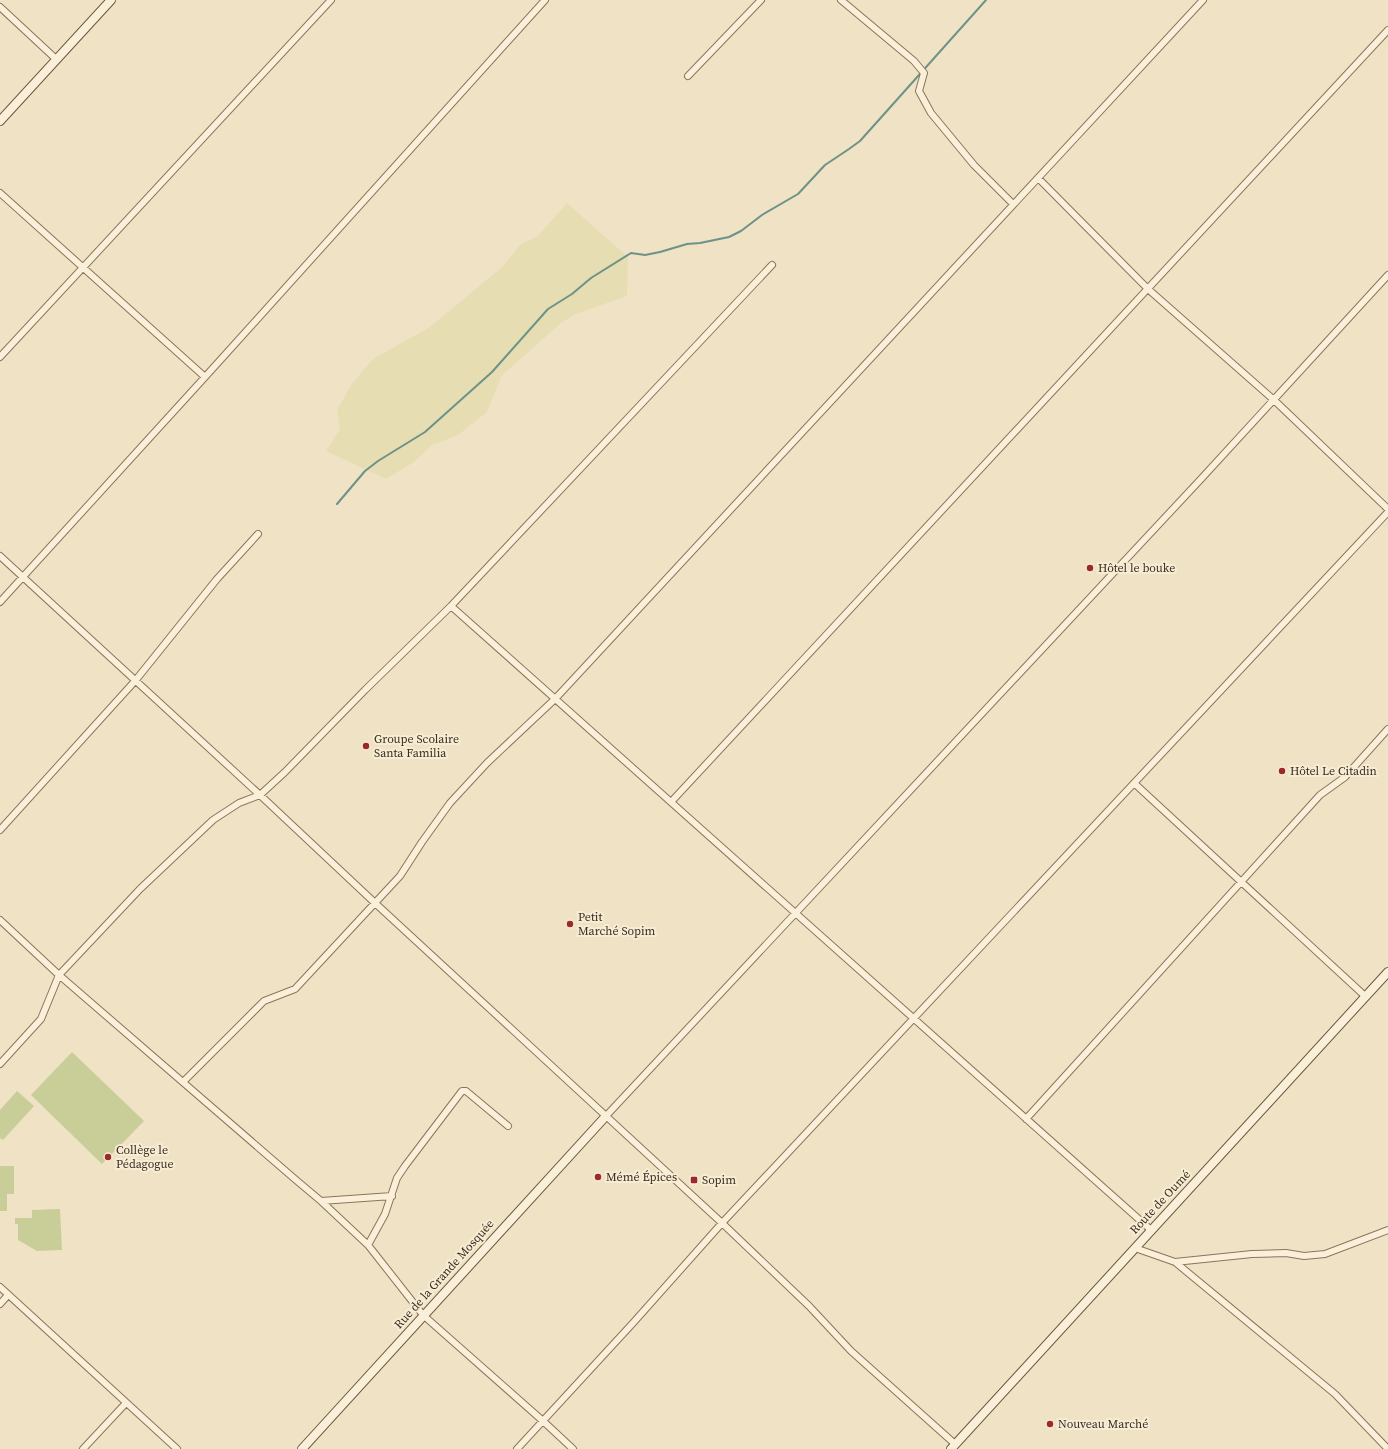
<svg xmlns="http://www.w3.org/2000/svg" width="1388" height="1449" font-family="'Source Serif 4',serif">
<rect width="100%" height="100%" fill="#f0e2c5"/>
<path fill="#e6ddb3" d="M 567,203 L 628,257 L 627,296 L 576,314 L 561,323 L 502,375 L 487,412 L 458,435 L 432,445 L 414,462 L 386,479 L 326,451 L 340,429 L 337,410 L 352,384 L 373,359 L 430,327 L 501,268 L 521,244 L 538,236 Z"/>
<path fill="#c9ce99" d="M 72,1052 L 144,1121 L 102,1164 L 31,1095 Z
M 17,1091 L 34,1106 L 3,1140 L 0,1138 L 0,1110 Z
M 0,1166 L 14,1166 L 14,1194 L 7,1194 L 7,1211 L 0,1211 Z
M 60,1209 L 62,1250 L 37,1251 L 18,1240 L 18,1224 L 15,1224 L 15,1218 L 32,1218 L 32,1210 Z"/>
<g fill="none" stroke-linecap="round" stroke-linejoin="round">
<path stroke="#6d9288" stroke-width="2" d="M 337,504 L 365,471 L 378,461 L 425,432 L 492,372 L 548,309 L 572,294 L 591,278 L 631,253 L 645,255 L 660,252 L 687,244 L 700,243 L 729,237 L 741,231 L 762,215 L 798,194 L 825,165 L 849,149 L 860,141 L 986,0"/>
<g stroke="#8b745b" stroke-width="8">
<path id="street" d="M 841,0 L 914,61 L 924,73 L 919,91 L 931,113 L 974,165 L 1013,204
M 0,7 L 56,59
M 688,76 L 761,0
M 1038,178 L 1148,289 L 1274,400 L 1388,509
M 0,193 L 205,377
M 0,357 L 331,0
M 0,556 L 260,795 L 375,903 L 722,1223 L 809,1306 L 851,1351 L 955,1444
M 0,602 L 205,377 L 545,0
M 451,606 L 1151,1230
M 1134,783 L 1365,996
M 671,802 L 1388,30
M 0,830 L 135,681 L 217,579 L 258,534
M 0,920 L 59,975 L 296,1180 L 321,1201 L 368,1245 L 423,1315 L 543,1421 L 573,1449
M 0,1064 L 41,1019 L 59,975 L 140,889 L 213,820 L 239,803 L 260,795 L 285,772 L 365,690 L 451,606 L 772,265
M 183,1082 L 264,1001 L 295,989 L 400,876 L 422,842 L 450,803 L 487,763 L 555,699 L 1203,0
M 606,1116 L 1201,479 L 1388,275
M 1026,1119 L 1320,795 L 1345,777 L 1388,729
M 321,1201 L 392,1196
M 368,1245 L 385,1214 L 397,1178 L 405,1166 L 462,1091 L 466,1091 L 508,1126
M 1135,1248 L 1175,1262 L 1335,1394 L 1388,1449
M 1175,1262 L 1252,1254 L 1286,1253 L 1304,1256 L 1325,1254 L 1388,1230
M 0,1287 L 177,1449
M 0,1304 L 8,1295
M 83,1449 L 126,1403
M 517,1449 L 633,1323 L 722,1223 L 1388,512"/>
</g>
<g stroke="#6d553e" stroke-width="10">
<path id="secondary" d="M 0,121 L 111,0
M 302,1449 L 606,1116
M 951,1449 L 1388,972"/>
</g>
<use href="#street" stroke="#faf0d9" stroke-width="6"/>
<use href="#secondary" stroke="#faf0d9" stroke-width="8"/>
</g>
<g fill="#9c292b" stroke="#f7edd5" stroke-width="1.5">
<circle cx="1090" cy="568" r="4"/>
<circle cx="366" cy="746" r="4"/>
<circle cx="1282" cy="771" r="4"/>
<circle cx="570" cy="924" r="4"/>
<circle cx="108" cy="1157" r="4"/>
<circle cx="598" cy="1177" r="4"/>
<rect x="690" y="1176" width="8" height="8" rx="2"/>
<circle cx="1050" cy="1424" r="4"/>
</g>
<g text-anchor="middle" dominant-baseline="central" stroke-width="4" stroke-linejoin="round" paint-order="stroke">
<g font-size="12" fill="#3b2c1f" stroke="#f7edd5" text-anchor="start">
<text x="1098" y="568">Hôtel le bouke</text>
<text x="374" y="739">Groupe Scolaire<tspan x="374" dy="14">Santa Familia</tspan></text>
<text x="1290" y="771">Hôtel Le Citadin</text>
<text x="578" y="917">Petit<tspan x="578" dy="14">Marché Sopim</tspan></text>
<text x="116" y="1150">Collège le<tspan x="116" dy="14">Pédagogue</tspan></text>
<text x="606" y="1177">Mémé Épices</text>
<text x="702" y="1180">Sopim</text>
<text x="1058" y="1424">Nouveau Marché</text>
</g>
<g font-size="12" fill="#3b2c1f" stroke="#f7edd5">
<text transform="translate(1160 1202) rotate(-47)">Route de Oumé</text>
<text transform="translate(444 1274) rotate(-48)">Rue de la Grande Mosquée</text>
</g>
</g>
</svg>
